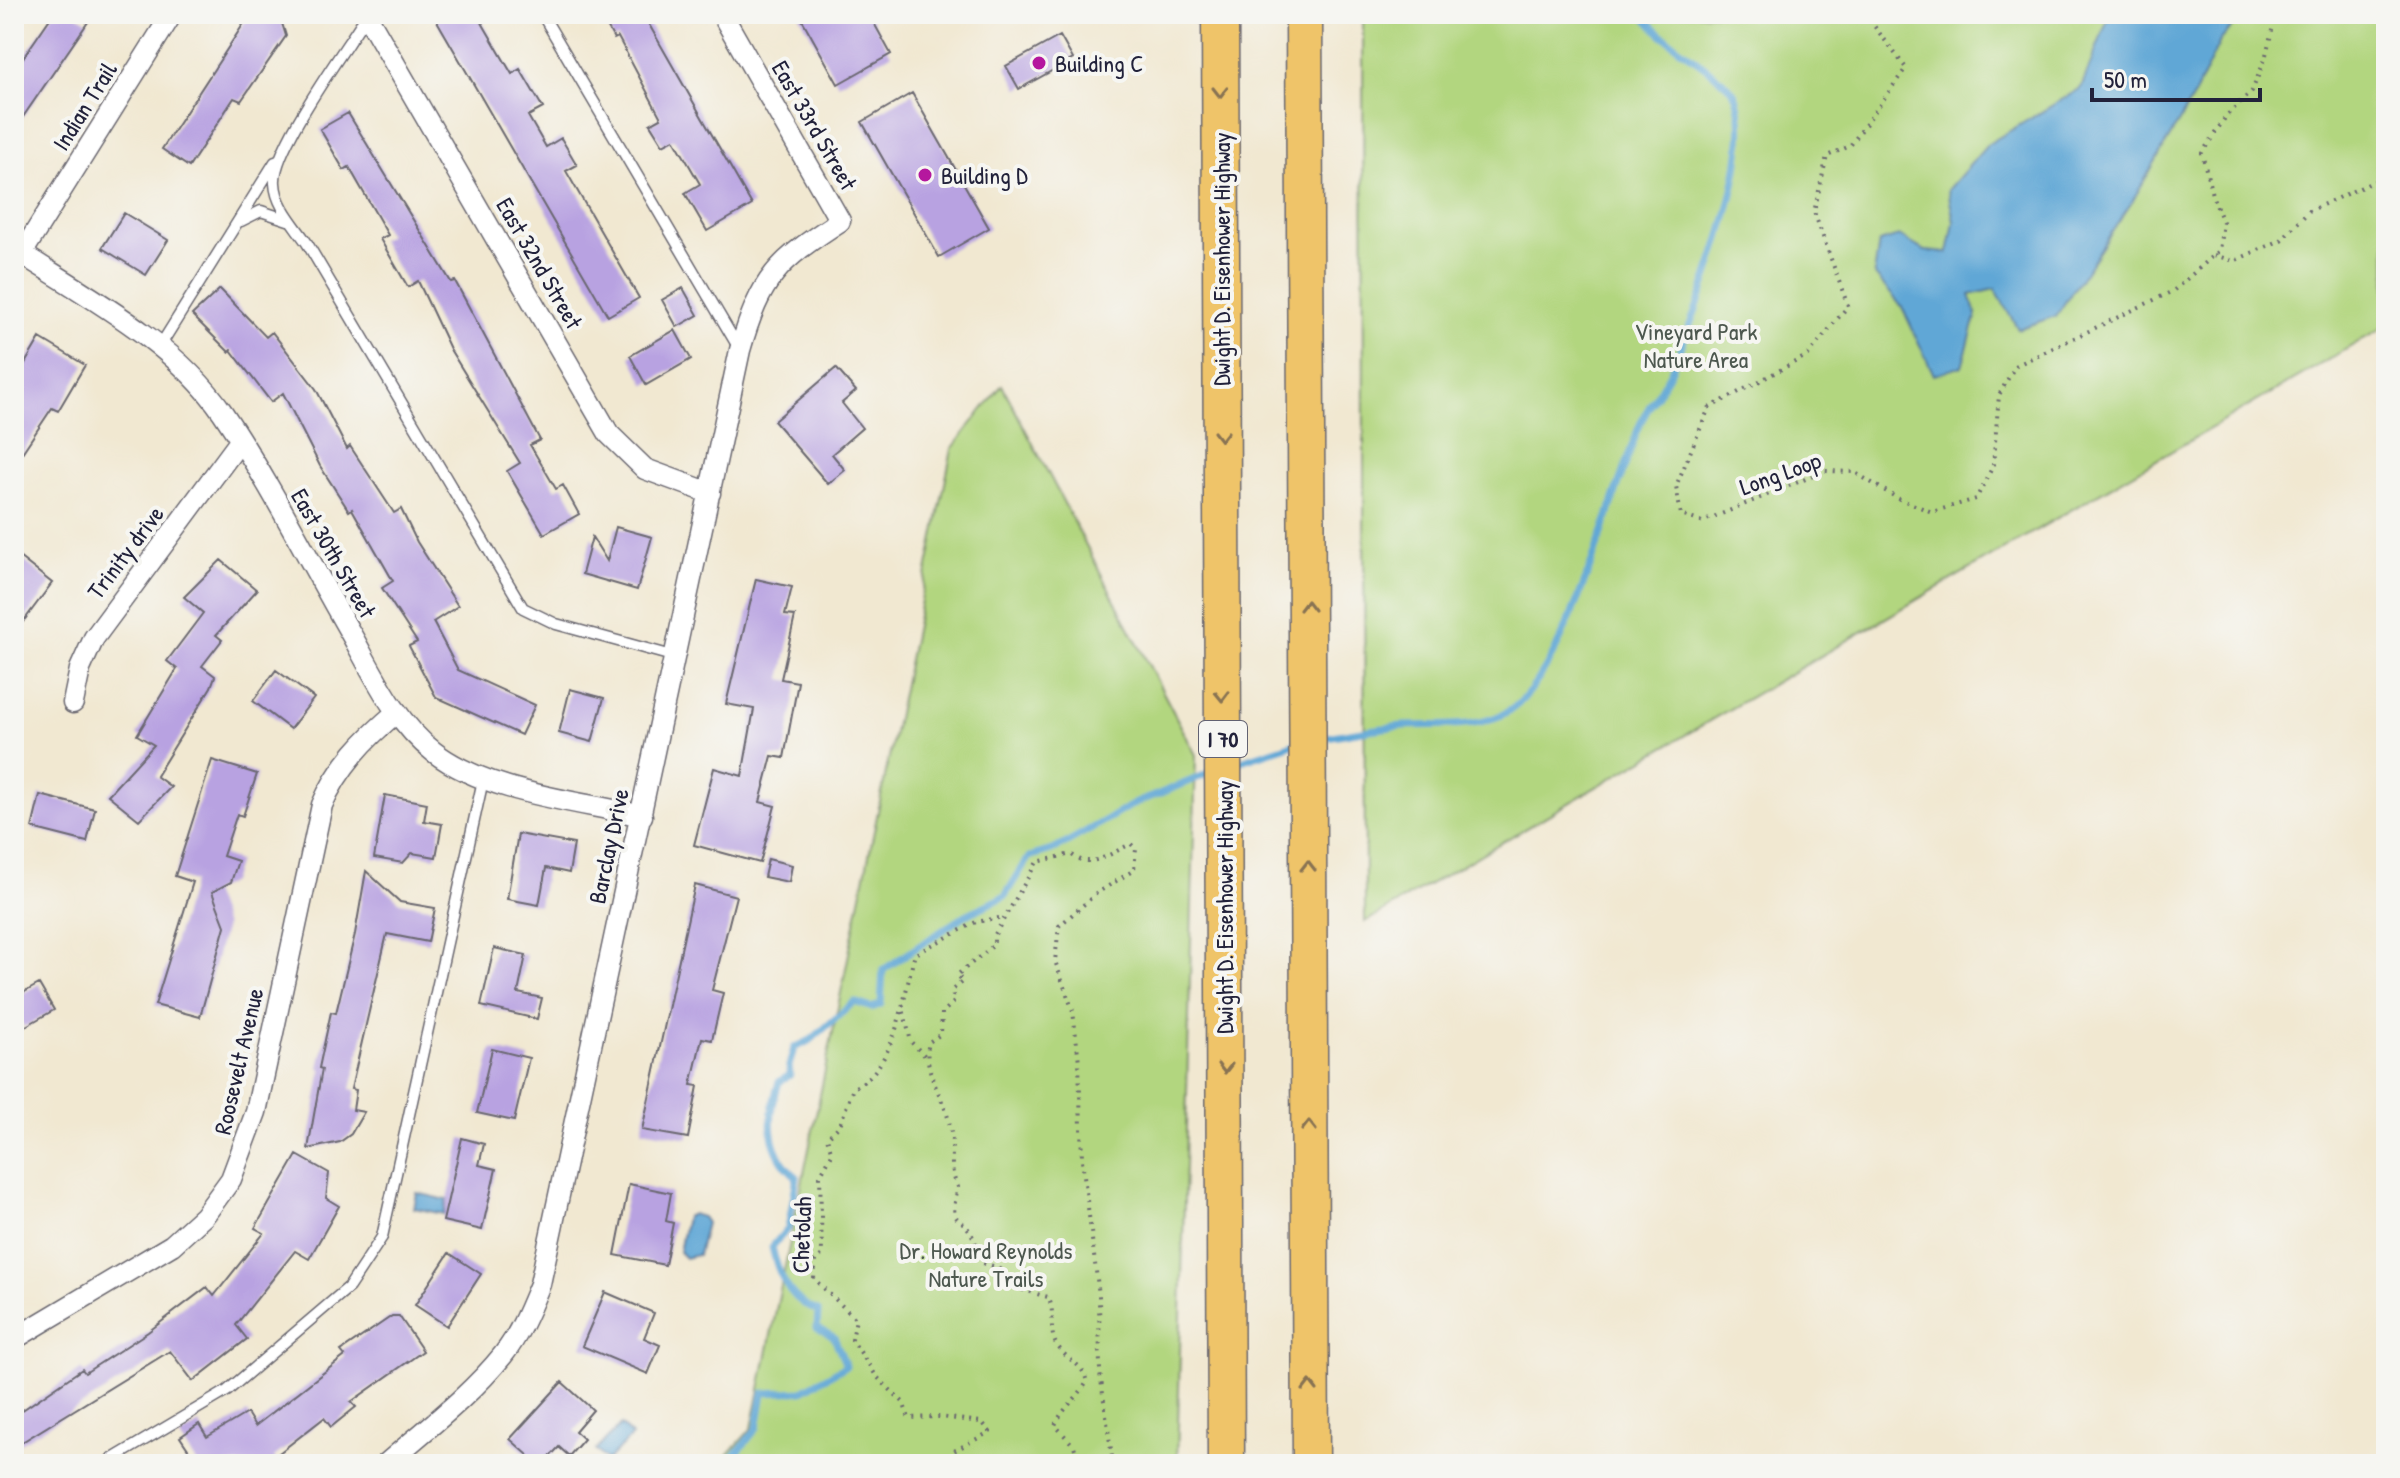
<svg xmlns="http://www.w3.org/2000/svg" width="2400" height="1478" font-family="'Patrick Hand',sans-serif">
<rect width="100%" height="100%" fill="#f6f6f2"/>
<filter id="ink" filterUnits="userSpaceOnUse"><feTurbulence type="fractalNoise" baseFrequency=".0125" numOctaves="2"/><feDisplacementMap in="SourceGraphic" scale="16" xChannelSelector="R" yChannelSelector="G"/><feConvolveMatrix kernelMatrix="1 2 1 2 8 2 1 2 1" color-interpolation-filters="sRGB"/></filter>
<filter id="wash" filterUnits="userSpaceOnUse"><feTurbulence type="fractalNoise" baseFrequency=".006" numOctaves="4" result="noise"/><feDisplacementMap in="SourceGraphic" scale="32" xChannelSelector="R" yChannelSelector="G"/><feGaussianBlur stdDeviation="1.8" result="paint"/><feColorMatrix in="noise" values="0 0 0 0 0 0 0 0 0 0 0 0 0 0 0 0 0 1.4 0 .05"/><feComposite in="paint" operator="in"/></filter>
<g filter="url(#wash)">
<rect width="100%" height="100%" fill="#f1e8d1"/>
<path fill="#b2d67f" stroke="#6a7c5d" stroke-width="2" d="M 1363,14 L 2386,14 L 2386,326 L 1365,922 Z
M 1002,385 L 1196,755 L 1177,1464 L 720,1464 L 752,1428 L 952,449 Z"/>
<path fill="#60a7d6" stroke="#416488" stroke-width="2" d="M 2110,14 L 2243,14 L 2220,41 L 2195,94 L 2130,205 L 2056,316 L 2018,329 L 1995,289 L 1970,295 L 1977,314 L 1962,366 L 1934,375 L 1902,307 L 1874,274 L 1879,242 L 1899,236 L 1925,251 L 1948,253 L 1954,222 L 1948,190 L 1988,144 L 2081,88 Z
M 417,1193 L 447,1200 L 444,1214 L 414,1208 Z
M 692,1214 L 702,1217 L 706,1223 L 698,1255 L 685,1258 L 679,1252 L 686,1217 Z
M 621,1425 L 632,1436 L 607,1461 L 596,1450 Z"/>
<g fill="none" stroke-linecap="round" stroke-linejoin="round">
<path stroke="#60a7d6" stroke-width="7" d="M 1319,738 C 1347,734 1375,728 1403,726 C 1439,724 1477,730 1509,711 C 1566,676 1614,487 1641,422 C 1650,402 1666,385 1674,364 C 1699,305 1757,158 1736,97 C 1729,77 1660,42 1643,14
M 1235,763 L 1296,743
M 728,1464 L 757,1428 L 763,1393 L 802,1391 L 846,1366 L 834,1337 L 817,1328 L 818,1311 C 790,1302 778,1275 772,1247 L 788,1228 L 797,1177 C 766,1151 767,1119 779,1082 L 790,1075 L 789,1066 L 794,1048 L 811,1040 L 854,1002 L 872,1008 L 881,1004 L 883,970 L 964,916 L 1005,896 L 1029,857 L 1055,849 L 1134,804 L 1212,772"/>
</g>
<g id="blocks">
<path fill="#b8a2e1" d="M 53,14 L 76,14 L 88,22 L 14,130 L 14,71 Z
M 250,14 L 272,14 L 281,20 L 286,36 L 241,101 L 234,98 L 189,167 L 162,149 Z
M 433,14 L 477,14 L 512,74 L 520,69 L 543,108 L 528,116 L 546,147 L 561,138 L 577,165 L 566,171 L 639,298 L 608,316 Z
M 600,14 L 643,14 L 752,205 L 707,231 L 685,193 L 700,184 L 674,139 L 663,145 L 650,124 L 661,118 L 618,37 L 614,39 Z
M 799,14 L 869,14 L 891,54 L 838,84 Z
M 1060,36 L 1073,59 L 1019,89 L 1006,66 Z
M 912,93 L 989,228 L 939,257 L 862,122 Z
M 348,113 L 451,282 L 455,281 L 540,440 L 530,445 L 556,489 L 563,485 L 579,514 L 544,534 L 507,471 L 520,463 L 451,351 L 418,281 L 408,287 L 380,239 L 388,235 L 349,167 L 344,170 L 320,129 Z
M 124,213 L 168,240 L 146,275 L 102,248 Z
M 683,288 L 698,315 L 677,327 L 662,300 Z
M 220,289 L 266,337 L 272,332 L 316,389 L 347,449 L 350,446 L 394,513 L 401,509 L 417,542 L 458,606 L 433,622 L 458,670 L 535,705 L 521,735 L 436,697 L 409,646 L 417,642 L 382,588 L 393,581 L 352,509 L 349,511 L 320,466 L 283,393 L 271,402 L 231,350 L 229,352 L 192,315 Z
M 675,330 L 691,359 L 646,385 L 630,356 Z
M 40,338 L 85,365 L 58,411 L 52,408 L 14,465 L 14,406 L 24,391 L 14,382 Z
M 836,368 L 856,391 L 842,403 L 862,428 L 832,454 L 845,470 L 828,484 L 774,421 Z
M 616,527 L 652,537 L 637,590 L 582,574 L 592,537 L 607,561 Z
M 14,553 L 52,583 L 14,634 Z
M 221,560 L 257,590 L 216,635 L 222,640 L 202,666 L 215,676 L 211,687 L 156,776 L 171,787 L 139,820 L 108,795 L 154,745 L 137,735 L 177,669 L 167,661 L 203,613 L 184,597 Z
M 756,579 L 792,587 L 785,615 L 795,616 L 781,679 L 798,682 L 784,758 L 772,756 L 760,802 L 775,806 L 760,863 L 694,845 L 714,768 L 742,776 L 754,709 L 726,704 Z
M 276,670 L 314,698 L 290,729 L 253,701 Z
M 570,689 L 604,698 L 592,742 L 559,733 Z
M 212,760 L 257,774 L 243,816 L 237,814 L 223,856 L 238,861 L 231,882 L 212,892 L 225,926 L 200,1017 L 155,1005 L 193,882 L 175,876 Z
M 40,795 L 95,809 L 87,842 L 32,828 Z
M 385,795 L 427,803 L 424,821 L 442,824 L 436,857 L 412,853 L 403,863 L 374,858 Z
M 518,834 L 574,844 L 569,873 L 546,868 L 539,905 L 507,899 Z
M 768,859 L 792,865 L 789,882 L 764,877 Z
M 366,871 L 400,902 L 435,908 L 428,942 L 387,934 L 351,1089 L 356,1090 L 353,1110 L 364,1112 L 351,1134 L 340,1142 L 308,1149 L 322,1069 L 319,1068 L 331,1012 L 336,1013 L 355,934 Z
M 695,885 L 736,896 L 712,990 L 723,993 L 712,1040 L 702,1038 L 691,1085 L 698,1086 L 688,1138 L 642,1130 Z
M 494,948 L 526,955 L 518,993 L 542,998 L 537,1019 L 481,1006 Z
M 39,984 L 54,1010 L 24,1027 L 14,1009 L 14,998 Z
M 492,1049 L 529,1058 L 514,1121 L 477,1113 Z
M 462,1138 L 484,1144 L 479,1165 L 496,1169 L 482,1230 L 443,1221 Z
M 297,1155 L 329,1173 L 326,1198 L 339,1206 L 309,1259 L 295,1251 L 236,1325 L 247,1339 L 193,1381 L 170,1351 L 14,1447 L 14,1416 L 82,1369 L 85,1373 L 148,1332 L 207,1287 L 214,1296 L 264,1233 L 255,1228 Z
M 629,1184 L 671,1193 L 666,1221 L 673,1223 L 665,1265 L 615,1255 Z
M 449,1253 L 481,1274 L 447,1326 L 415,1305 Z
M 605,1292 L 654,1313 L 644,1338 L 660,1345 L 648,1374 L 582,1346 Z
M 392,1316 L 399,1316 L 423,1351 L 351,1402 L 356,1407 L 331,1427 L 324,1418 L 274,1457 L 278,1464 L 198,1464 L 180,1437 L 199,1424 L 207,1437 L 247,1413 L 255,1426 L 345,1356 L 341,1351 Z
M 562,1382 L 593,1410 L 575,1431 L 584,1439 L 569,1456 L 559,1447 L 543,1464 L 538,1464 L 510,1439 Z"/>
</g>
</g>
<g filter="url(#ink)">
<use href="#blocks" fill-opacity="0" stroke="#6a6770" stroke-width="2"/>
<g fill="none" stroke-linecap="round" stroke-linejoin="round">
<g stroke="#6a6770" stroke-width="13">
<path id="service" d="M 367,14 C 346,49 272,148 275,183 C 276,206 295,225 307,243 L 523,608 L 556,624 L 676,657
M 542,14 L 740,350
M 241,221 L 261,211 L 288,220
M 160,346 L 275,162
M 104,1464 L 227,1391 L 349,1287 L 382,1237 L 483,780"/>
</g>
<g stroke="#6a6770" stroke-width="23">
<path id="minor" d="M 366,14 L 609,434 L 645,469 L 710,493
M 14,249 C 84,294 176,343 223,413 C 270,483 309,561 351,634 C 374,675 396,723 434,752 C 487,793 577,801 642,816
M 14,266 L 172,14
M 73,703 L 80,669 L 94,638 L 240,441
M 14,1339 L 172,1245 L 204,1216 L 231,1179 L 256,1112 L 322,805 C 338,767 366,738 397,712
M 386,1464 C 425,1430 470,1396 503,1355 C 520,1334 530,1308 540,1284 L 740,350 C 761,277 777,262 840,221 L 722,14"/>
</g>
<g stroke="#6a6770" stroke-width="39">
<path id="motorway" d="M 1220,14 L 1226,1464
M 1304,14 L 1311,1464"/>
</g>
<path stroke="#6a6770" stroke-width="4" stroke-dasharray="2 6" stroke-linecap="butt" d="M 1865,14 L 1906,68 L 1850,146 L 1827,156 L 1814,212 L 1848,306 L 1808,355 L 1709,408 L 1676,486 L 1681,515 L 1702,522 L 1825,471 L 1854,472 L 1897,498 L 1932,512 L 1976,499 L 1993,466 L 1999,395 L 2015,366 L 2173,291 L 2219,251 L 2223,222 L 2212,195 L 2202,153 L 2227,115 L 2252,91 L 2265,59 L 2276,14
M 2214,255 L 2234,261 L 2281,240 L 2309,211 L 2386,176
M 902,1004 L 911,1042 L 925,1056
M 951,1464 L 950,1453 L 990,1432 L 982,1422 L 940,1417 L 909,1418 L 903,1402 L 877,1377 L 852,1340 L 856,1319 L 814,1279 L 815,1261 L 822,1255 L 820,1176 L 832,1154 L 827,1138 L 840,1125 L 853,1088 C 897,1068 903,996 915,954 L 976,922 L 1004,917
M 1080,1464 L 1074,1446 L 1055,1425 C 1063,1408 1077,1399 1087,1382 C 1082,1362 1070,1363 1059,1348 C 1046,1333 1057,1313 1048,1297 L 1023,1290 L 997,1267 L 981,1263 C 979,1255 977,1245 973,1237 C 960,1210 948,1230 958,1187 C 948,1168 954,1153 951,1132 C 948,1101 921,1073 929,1042 L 941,1034 L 942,1013 L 954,1002 L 952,990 L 963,981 L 957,975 L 994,945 L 994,936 L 1037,862 L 1071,854 C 1090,871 1110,853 1131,844 L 1136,849 L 1134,870 L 1097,893 L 1059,926 L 1055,961 L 1073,1011 L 1079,1062 L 1082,1160 L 1099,1295 L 1100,1373 L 1113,1464"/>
<use href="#service" stroke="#fff" stroke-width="10"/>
<use href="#minor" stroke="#fff" stroke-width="20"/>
<use href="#motorway" stroke="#efc469" stroke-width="36"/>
</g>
<defs><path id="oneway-chevron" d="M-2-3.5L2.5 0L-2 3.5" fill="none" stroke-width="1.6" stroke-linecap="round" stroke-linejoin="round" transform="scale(2)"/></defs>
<g stroke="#887352">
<use href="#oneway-chevron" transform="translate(1220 92) rotate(90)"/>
<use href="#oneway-chevron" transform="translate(1221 436) rotate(90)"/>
<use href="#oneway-chevron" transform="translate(1307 606) rotate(-90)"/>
<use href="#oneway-chevron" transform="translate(1222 696) rotate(89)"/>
<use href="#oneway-chevron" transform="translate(1308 866) rotate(-90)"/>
<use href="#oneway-chevron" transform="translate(1225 1068) rotate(90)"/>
<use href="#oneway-chevron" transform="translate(1309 1126) rotate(-90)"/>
<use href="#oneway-chevron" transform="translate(1310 1386) rotate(-90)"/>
</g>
</g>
<g fill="#b5179e" stroke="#f6f6f2" stroke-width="3">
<circle cx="1039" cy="63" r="8"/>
<circle cx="925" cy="175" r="8"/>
</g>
<g text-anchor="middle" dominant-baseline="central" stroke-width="8" stroke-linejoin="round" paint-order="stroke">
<rect fill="#f6f6f2" stroke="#626272" stroke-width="2" x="1199" y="721" width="48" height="36" rx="6"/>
<g font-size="22" font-weight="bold" fill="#22223b">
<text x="1223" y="739">I 70</text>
</g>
<g font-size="24" fill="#22223b" stroke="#f6f6f2" text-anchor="start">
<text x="1055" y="63">Building C</text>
<text x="941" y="175">Building D</text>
</g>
<g font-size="24" fill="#22223b" stroke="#f6f6f2">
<text transform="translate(84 106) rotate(-58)">Indian Trail</text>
<text transform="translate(815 125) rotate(60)">East 33rd Street</text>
<text transform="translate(1221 259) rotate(-90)">Dwight D. Eisenhower Highway</text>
<text transform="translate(540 263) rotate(60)">East 32nd Street</text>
<text transform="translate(1780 473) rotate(-20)">Long Loop</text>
<text transform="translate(125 552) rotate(-53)">Trinity drive</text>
<text transform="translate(334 553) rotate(60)">East 30th Street</text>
<text transform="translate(608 846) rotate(-78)">Barclay Drive</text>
<text transform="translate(1224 907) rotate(-90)">Dwight D. Eisenhower Highway</text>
<text transform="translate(238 1061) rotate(-77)">Roosevelt Avenue</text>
<text transform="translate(801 1235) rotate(-88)">Chetolah</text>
</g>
<g font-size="24" fill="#4d584f" stroke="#f6f6f2">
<text x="1696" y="331">Vineyard Park<tspan x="1696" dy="28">Nature Area</tspan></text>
<text x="986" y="1250">Dr. Howard Reynolds<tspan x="986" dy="28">Nature Trails</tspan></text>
</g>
</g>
<rect width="2400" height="1478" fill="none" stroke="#f6f6f2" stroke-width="48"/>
<path d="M2092 88v12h168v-12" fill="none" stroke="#22223b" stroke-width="4"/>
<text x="2104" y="88" font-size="24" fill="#22223b" stroke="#f6f6f2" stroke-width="6" paint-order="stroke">50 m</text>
</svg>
